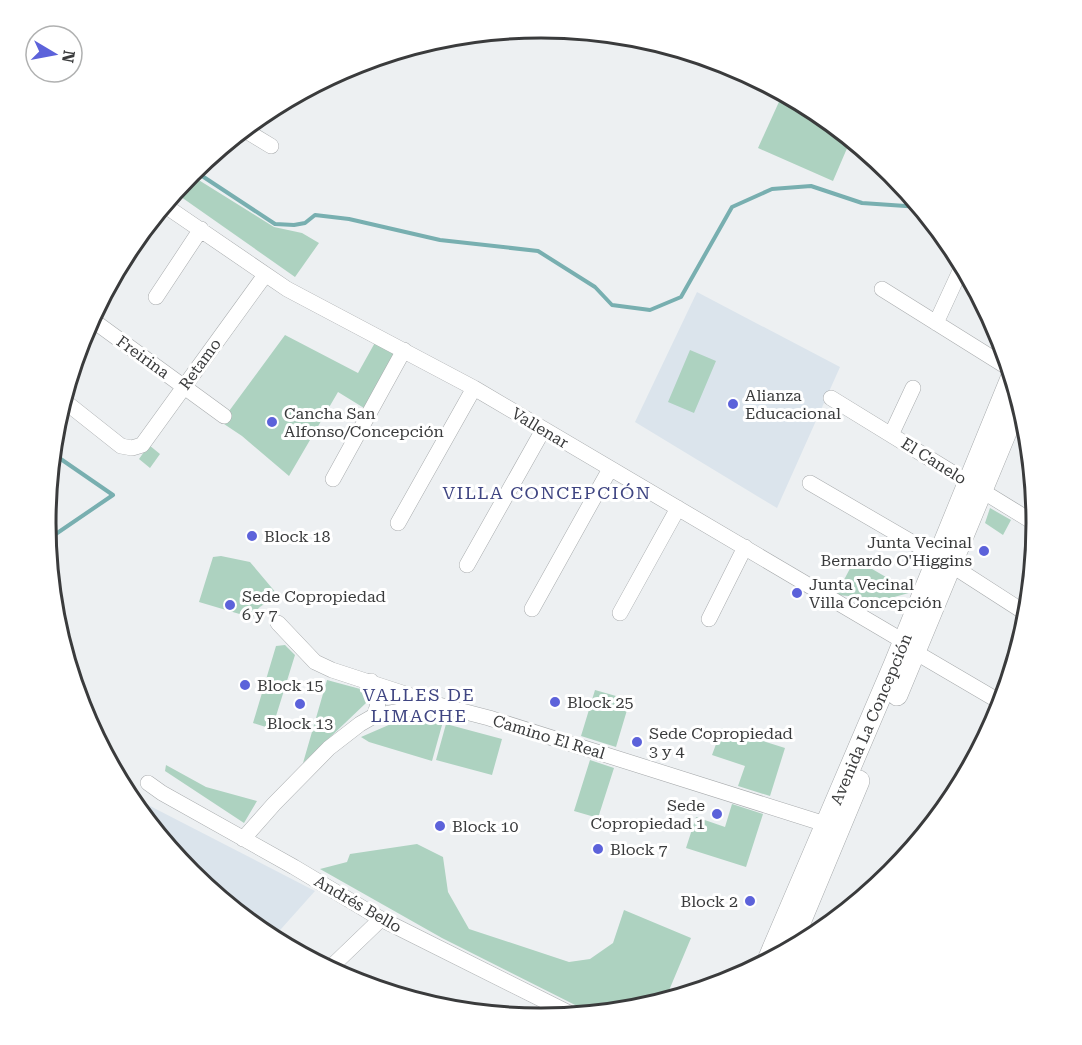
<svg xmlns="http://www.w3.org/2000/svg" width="1082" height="1045" font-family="'Roboto Serif',serif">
<rect width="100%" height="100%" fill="#edf0f2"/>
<path fill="#dbe4ec" d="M 697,292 L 840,367 L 777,508 L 635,422 Z
M 123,786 L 150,806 L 315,891 L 273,938 L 265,934 L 190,873 L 129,798 Z"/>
<path fill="#add2c0" d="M 783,93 L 817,111 L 851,139 L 833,181 L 758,148 Z
M 189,174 L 274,227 L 302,233 L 319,243 L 295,277 L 174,192 Z
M 285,335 L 358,373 L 377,339 L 399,351 L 364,408 L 338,392 L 289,476 L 242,436 L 221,422 Z
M 690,350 L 716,361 L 694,413 L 668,402 Z
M 149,445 L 160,454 L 150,468 L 139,459 Z
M 990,508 L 1011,520 L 1003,535 L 985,523 Z
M 221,556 L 250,562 L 277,594 L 277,598 C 267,605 258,603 253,618 L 199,602 L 213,557 Z
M 855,559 L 903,587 L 916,586 L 916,591 L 887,599 L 836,595 Z
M 285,645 L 295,655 L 272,729 L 253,723 L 276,646 Z
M 327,680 L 364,690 L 368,698 L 366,703 L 303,763 Z
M 595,690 L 630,700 L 616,747 L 581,736 Z
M 423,718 L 444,718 L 432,761 L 369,742 L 361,737 L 391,724 Z
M 446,724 L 502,739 L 492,775 L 436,760 Z
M 722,728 L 785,748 L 770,796 L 738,786 L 745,766 L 712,755 Z
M 590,760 L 614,768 L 598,818 L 574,811 Z
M 166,765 L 206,787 L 257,801 L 244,823 L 165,771 Z
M 732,804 L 763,814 L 746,867 L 686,848 L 696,817 L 725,827 Z
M 417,844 L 443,857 L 448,892 L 469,929 L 569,962 L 590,959 L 613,943 L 624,910 L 691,938 L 665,1000 L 637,1009 L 591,1013 L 442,938 L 320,869 L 347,862 L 350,854 Z"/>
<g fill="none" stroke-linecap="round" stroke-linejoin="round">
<path stroke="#78afb0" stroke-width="4" d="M 193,170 L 275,224 L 294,225 L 305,223 L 315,215 L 349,219 L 440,240 L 538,251 L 595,287 L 612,305 L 650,310 L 681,297 L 732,207 L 772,189 L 811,186 L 862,203 L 920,207
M 47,540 L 113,495 L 52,453"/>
<g stroke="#a8abad" stroke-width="16">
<path id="street" d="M 243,129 L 271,146
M 164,205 L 287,289 L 474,388 L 903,641 L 915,652 L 1002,703
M 926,217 L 930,219
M 882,289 L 1010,369
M 156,297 L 201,229
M 91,319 L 224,416
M 936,323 L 960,271
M 831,398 L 1036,524
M 63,400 L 121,446 L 132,448 L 142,445 L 265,275
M 891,435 L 913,388
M 333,479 L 404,350
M 810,483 L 951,565 L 1027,614
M 398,523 L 474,388
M 467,565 L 543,430
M 532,609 L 610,469
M 620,613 L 678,508
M 709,619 L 745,547
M 278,623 L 315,662 L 332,670 L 433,703
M 371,681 C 380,694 380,702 374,716
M 148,783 L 162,793 L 294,867 L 381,919 L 573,1015
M 243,839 L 274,804 L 329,748 L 360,724 L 374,716 L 435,704 L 489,718 L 825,824
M 329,969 L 381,919"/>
</g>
<g stroke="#a8abad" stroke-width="22">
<g id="secondary">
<path d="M 897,695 L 1019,401"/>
<path d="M 789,949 L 859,781"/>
<path id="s1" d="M 768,960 L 894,665 L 1012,376"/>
</g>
</g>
<use href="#street" stroke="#fff" stroke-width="15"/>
<use href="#secondary" stroke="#fff" stroke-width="21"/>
</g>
<g fill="#5c62da" stroke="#fff" stroke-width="2">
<circle cx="733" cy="404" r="6"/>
<circle cx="272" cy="422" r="6"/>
<circle cx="252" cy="536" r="6"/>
<circle cx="984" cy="551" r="6"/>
<circle cx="797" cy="593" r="6"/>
<circle cx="230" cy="605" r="6"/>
<circle cx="245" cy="685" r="6"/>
<circle cx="555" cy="702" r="6"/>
<circle cx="300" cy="704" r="6"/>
<circle cx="637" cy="742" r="6"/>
<circle cx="717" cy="814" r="6"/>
<circle cx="440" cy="826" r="6"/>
<circle cx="598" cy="849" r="6"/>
<circle cx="750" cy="901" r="6"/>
</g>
<g text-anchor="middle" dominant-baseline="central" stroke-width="6" stroke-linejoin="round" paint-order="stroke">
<g font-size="16" fill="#3a3b3c" stroke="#fff">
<text transform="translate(143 357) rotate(36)">Freirina</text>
<text transform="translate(200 364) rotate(-54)">Retamo</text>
<text transform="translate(540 428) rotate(31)">Vallenar</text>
<text transform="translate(934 461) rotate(32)">El Canelo</text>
<text stroke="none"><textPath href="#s1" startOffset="262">Avenida La Concepción</textPath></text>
<text transform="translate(549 737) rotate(17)">Camino El Real</text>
<text transform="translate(358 904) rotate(30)">Andrés Bello</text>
</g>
<g font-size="16" fill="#3a3b3c" stroke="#fff" text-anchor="start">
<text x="745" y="395">Alianza<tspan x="745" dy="18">Educacional</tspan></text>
<text x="284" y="413">Cancha San<tspan x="284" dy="18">Alfonso/Concepción</tspan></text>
<text x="264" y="536">Block 18</text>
<text x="972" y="542" text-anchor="end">Junta Vecinal<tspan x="972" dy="18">Bernardo O'Higgins</tspan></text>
<text x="809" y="584">Junta Vecinal<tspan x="809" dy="18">Villa Concepción</tspan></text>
<text x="242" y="596">Sede Copropiedad<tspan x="242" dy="18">6 y 7</tspan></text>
<text x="257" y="685">Block 15</text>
<text x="567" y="702">Block 25</text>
<text x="300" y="723" text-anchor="middle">Block 13</text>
<text x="649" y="733">Sede Copropiedad<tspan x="649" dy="18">3 y 4</tspan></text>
<text x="705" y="805" text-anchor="end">Sede<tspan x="705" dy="18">Copropiedad 1</tspan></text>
<text x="452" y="826">Block 10</text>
<text x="610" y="849">Block 7</text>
<text x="738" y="901" text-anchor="end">Block 2</text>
</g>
<g font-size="18" letter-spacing="1.5" fill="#3f4582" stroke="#fff">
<text x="547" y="492">VILLA CONCEPCIÓN</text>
<text x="419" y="694">VALLES DE<tspan x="419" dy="21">LIMACHE</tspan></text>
</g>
</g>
<path d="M0 0H1082V1045H0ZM56 523a485 485 0 1 1 970 0a485 485 0 1 1-970 0Z" fill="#fff" fill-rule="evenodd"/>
<path fill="none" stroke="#3a3b3c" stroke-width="3" d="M56 523a485 485 0 1 1 970 0a485 485 0 1 1-970 0Z"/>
<g transform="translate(54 54) rotate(100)"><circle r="28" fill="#ffffff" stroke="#b0b1b1" stroke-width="1.5"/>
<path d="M0-4.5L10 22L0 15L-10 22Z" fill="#5c62da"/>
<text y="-9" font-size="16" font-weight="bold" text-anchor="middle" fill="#3a3b3c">N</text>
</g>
</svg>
